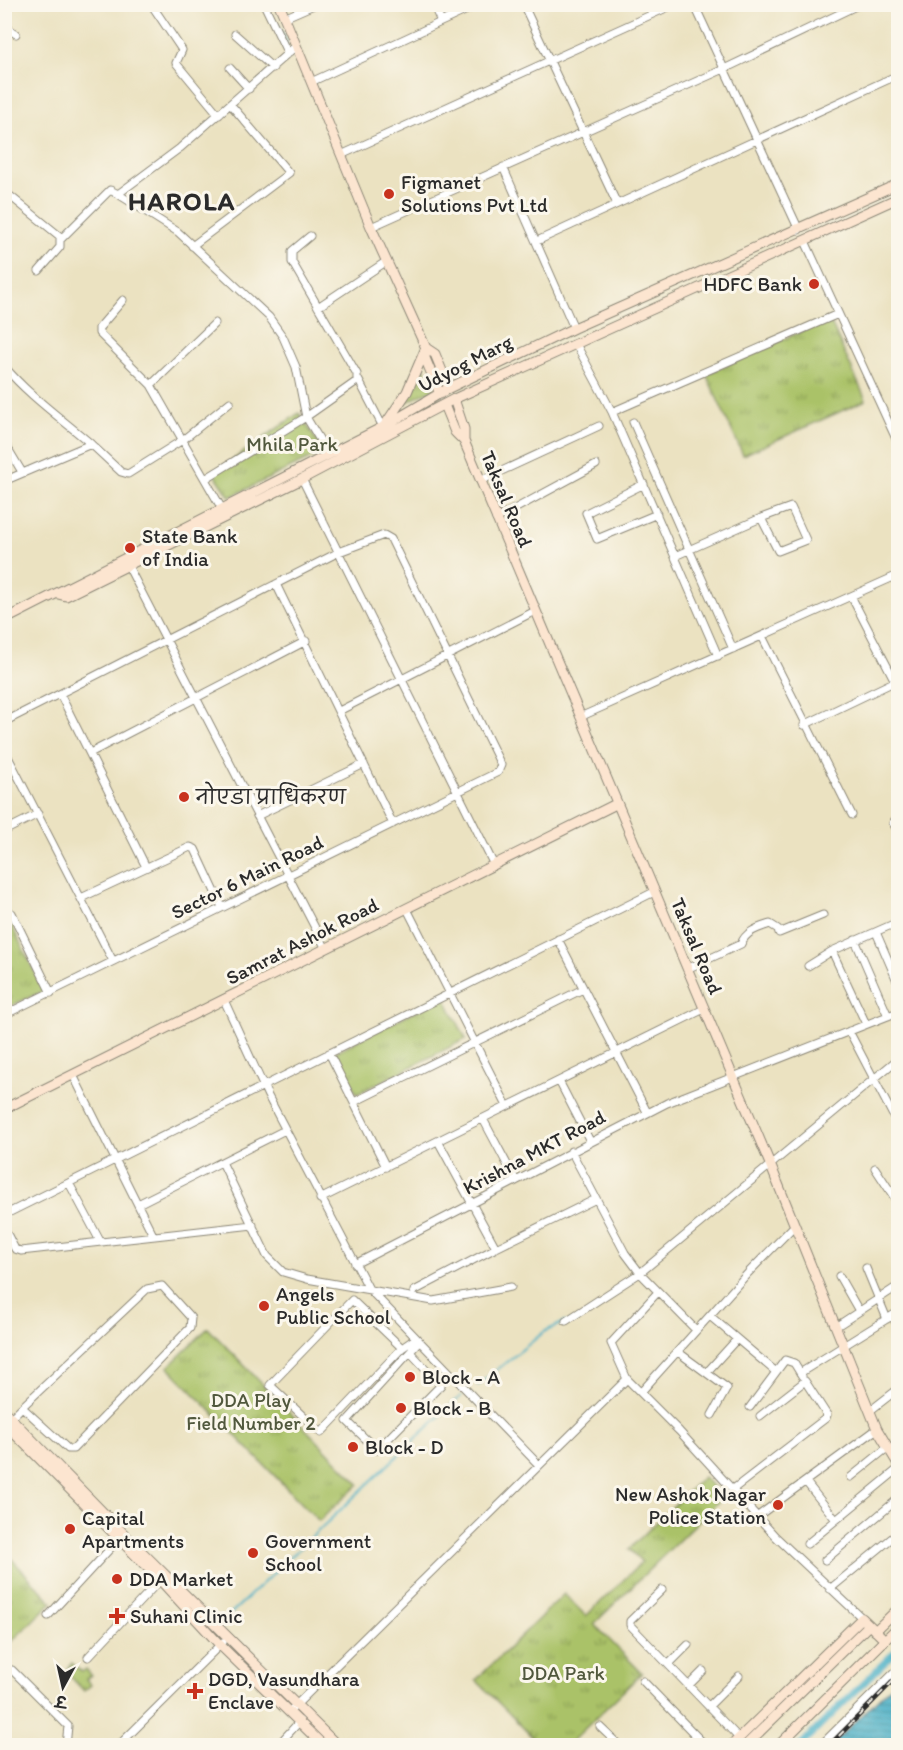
<svg xmlns="http://www.w3.org/2000/svg" width="903" height="1750" font-family="Itim,'Playpen Sans Deva',sans-serif">
<defs>
<pattern id="park-tufts" width="24" height="20" patternUnits="userSpaceOnUse" patternTransform="scale(1.5)"><rect width="24" height="20" fill="#aac267"/><path d="M3 7l-1-3M5 7V3M7 7l1-3M15 17l-1-3M17 17v-4M19 17l1-3" fill="none" stroke="#8b9e55"/></pattern>
<pattern id="water-rules" width="6" height="5" patternUnits="userSpaceOnUse" patternTransform="scale(1.5)"><rect width="6" height="5" fill="#47afc6"/><path d="M0 2.5h6" fill="none" stroke="#3b8fa1"/></pattern>
</defs>
<rect width="100%" height="100%" fill="#fbf7ec"/>
<filter id="ink" filterUnits="userSpaceOnUse"><feTurbulence type="fractalNoise" baseFrequency=".0167" numOctaves="2"/><feDisplacementMap in="SourceGraphic" scale="12" xChannelSelector="R" yChannelSelector="G"/><feConvolveMatrix kernelMatrix="1 2 1 2 8 2 1 2 1" color-interpolation-filters="sRGB"/></filter>
<filter id="wash" filterUnits="userSpaceOnUse"><feTurbulence type="fractalNoise" baseFrequency=".008" numOctaves="4" result="noise"/><feDisplacementMap in="SourceGraphic" scale="24" xChannelSelector="R" yChannelSelector="G"/><feGaussianBlur stdDeviation="1.35" result="paint"/><feColorMatrix in="noise" values="0 0 0 0 0 0 0 0 0 0 0 0 0 0 0 0 0 1.4 0 .05"/><feComposite in="paint" operator="in"/></filter>
<g filter="url(#wash)">
<rect width="100%" height="100%" fill="#ebe2c1"/>
<path fill="url(#park-tufts)" stroke="#6a7649" stroke-width="1.5" d="M 829,319 L 866,400 L 743,455 L 706,374 Z
M 424,368 L 434,389 L 404,403 Z
M 299,413 L 324,452 L 230,497 L 214,473 Z
M 5,912 L 44,991 L 6,1008 L 5,1004 Z
M 444,996 L 466,1039 L 357,1094 L 335,1052 Z
M 208,1328 L 359,1484 L 319,1521 L 168,1367 Z
M 703,1477 L 723,1497 L 594,1624 L 642,1673 L 568,1745 L 540,1745 L 476,1680 L 564,1594 L 586,1616 L 642,1562 L 629,1549 Z
M 5,1552 L 52,1602 L 12,1641 L 5,1633 Z
M 72,1663 L 82,1672 L 86,1669 L 91,1675 L 86,1679 L 91,1685 L 84,1691 L 66,1672 Z"/>
<path fill="url(#water-rules)" stroke="#396d78" stroke-width="1.5" d="M 898,1679 L 898,1735 L 888,1745 L 832,1745 Z"/>
<g fill="none" stroke-linecap="round" stroke-linejoin="round">
<path stroke="#47afc6" stroke-width="2" d="M 278,25 L 287,43
M 478,1385 L 544,1332 L 565,1322
M 227,1617 L 461,1396"/>
<path stroke="#47afc6" stroke-width="7" d="M 800,1746 L 898,1649"/>
</g>
</g>
<g filter="url(#ink)">
<g fill="none" stroke-linecap="round" stroke-linejoin="round">
<g stroke="#8b8676" stroke-width="9">
<path id="street" d="M 151,4 L 182,50 L 176,63 L 219,115
M 264,4 L 288,54
M 433,4 L 441,22
M 523,4 L 617,204
M 694,4 L 799,230
M 284,18 L 316,4
M 4,26 L 16,34
M 235,34 L 273,68
M 296,46 L 180,148 L 118,194 L 178,232 L 269,317 L 283,337 L 296,367 L 306,417 L 329,455
M 230,68 L 249,89
M 311,82 L 480,4
M 341,155 L 675,4
M 503,167 L 574,328
M 4,191 L 62,238 L 110,190 L 118,194
M 371,227 L 724,69 L 860,4
M 537,241 L 898,75
M 805,241 L 898,443
M 192,246 L 289,173 L 231,105
M 39,271 L 60,247 L 60,238
M 123,300 L 99,328 L 99,333 L 151,385 L 222,509
M 318,307 L 387,261
M 576,344 L 612,412 L 718,656
M 4,366 C 29,396 61,418 91,444 L 4,481
M 357,377 L 383,427
M 151,385 L 215,323
M 612,412 L 838,314
M 633,422 L 733,649
M 4,442 L 22,472
M 91,444 L 121,472 L 128,474 L 184,439 L 230,402
M 205,479 L 306,417 L 357,381 L 357,374 L 292,262 L 292,251 L 310,236
M 302,479 L 494,865
M 480,481 L 599,426
M 644,484 L 586,513 L 597,539 L 657,514
M 496,519 L 596,465
M 675,556 L 761,518 L 778,551 L 806,540 L 791,507 L 761,518
M 126,562 L 326,949
M 276,584 L 393,824
M 851,596 L 898,687
M 762,636 L 852,815
M 60,694 L 146,867
M 339,711 L 535,611
M 580,717 L 898,575
M 4,722 L 339,552 L 384,535 L 391,539 L 501,765 L 498,772 L 4,1015
M 804,725 L 898,680
M 4,749 L 113,961
M 90,753 L 306,641
M 898,815 L 893,823 L 898,831
M 257,816 L 364,764
M 4,831 L 38,814
M 81,898 L 190,847 L 195,849 L 222,907
M 407,909 L 507,1106
M 4,911 L 12,913 L 51,993
M 876,932 L 898,983
M 558,939 L 647,1112
M 855,940 L 888,1016
M 832,951 L 866,1024
M 808,966 L 832,951 L 898,922
M 687,969 L 741,944 C 746,931 758,928 770,924 L 778,929 L 779,933 L 823,915
M 224,1000 L 268,1096 L 369,1289 L 539,1465
M 849,1031 L 898,1125
M 329,1053 L 386,1167
M 73,1075 L 153,1235
M 559,1081 L 590,1141
M 354,1102 L 583,989
M 483,1119 L 516,1181
M 438,1141 L 496,1248 L 596,1199
M 571,1151 L 625,1253 L 640,1273 L 696,1330
M 222,1162 L 267,1256 L 283,1272 L 307,1279 L 433,1301 L 511,1287
M 875,1168 L 898,1203
M 69,1183 L 100,1241
M 320,1199 L 704,1009
M 138,1204 L 285,1130
M 4,1215 L 654,892
M 4,1228 L 15,1249 L 21,1251 L 253,1225
M 355,1264 L 667,1103 L 898,1012
M 866,1268 L 887,1319
M 839,1276 L 859,1311
M 414,1291 L 496,1248
M 710,1316 L 776,1372
M 892,1316 L 898,1326
M 566,1321 L 640,1273 L 898,1059
M 837,1326 L 898,1286
M 402,1348 L 352,1300 L 270,1385 L 321,1433 L 402,1348 L 415,1339
M 410,1352 L 347,1421 L 377,1450 L 441,1385 L 410,1352 L 419,1342
M 678,1352 L 727,1388 L 712,1415
M 707,1372 L 737,1339
M 800,1373 L 898,1312
M 627,1379 L 611,1343 L 658,1292
M 641,1392 L 748,1273 L 794,1226
M 750,1407 L 785,1360 L 794,1363 L 802,1376
M 871,1410 L 898,1389
M 9,1420 L 22,1407 L 147,1289 L 162,1286 L 191,1318 L 190,1328 L 73,1449 L 68,1449 L 22,1407
M 851,1477 L 887,1448
M 806,1482 L 836,1520
M 732,1490 L 826,1418 L 827,1415 L 805,1381 L 760,1416
M 758,1516 L 877,1429
M 807,1544 L 898,1469
M 825,1560 L 898,1499
M 830,1589 L 898,1533
M 662,1590 L 630,1621 L 630,1625 L 739,1738
M 48,1616 L 119,1539
M 88,1657 L 160,1580
M 669,1664 L 688,1645
M 4,1669 L 12,1670 L 68,1726 L 66,1746
M 643,1681 L 706,1746
M 688,1686 L 703,1671
M 709,1706 L 739,1676
M 290,1711 L 627,1379 L 679,1431 L 775,1536 L 862,1618
M 600,1727 L 620,1746
M 118,1746 L 223,1642
M 277,1746 L 300,1721
M 820,1746 L 898,1669"/>
</g>
<g stroke="#8b8676" stroke-width="11">
<path id="secondary" d="M 279,4 L 371,227 L 426,348 L 425,358 L 440,394
M 426,348 L 435,354 L 449,388
M 454,399 L 464,429 L 464,441
M 444,405 L 455,432 L 464,441 L 770,1164 L 877,1429 L 898,1464
M 385,425 L 407,392 L 425,350
M 58,594 L 66,596 L 302,479 L 454,399 L 898,198
M 4,620 L 383,427 L 449,388 L 574,328 L 898,184
M 4,1109 L 616,804
M 4,1411 L 128,1538 L 338,1746
M 4,1423 L 160,1580 L 220,1645 L 324,1746
M 875,1631 L 898,1609
M 731,1746 L 862,1618 L 885,1640
M 745,1746 L 869,1625
M 778,1746 L 898,1627"/>
</g>
<use href="#street" stroke="#fff" stroke-width="7"/>
<use href="#secondary" stroke="#fce5d0" stroke-width="9"/>
<g stroke="#2b2b2b" stroke-width="4.5">
<path id="rail" d="M 829,1746 L 898,1676"/>
</g>
<use href="#rail" stroke="#fbf7ec" stroke-width="2" stroke-dasharray="7" stroke-linecap="butt"/>
</g>
</g>
<g fill="#c8321e" stroke="#fbf7ec" stroke-width="2">
<circle cx="389" cy="194" r="6"/>
<circle cx="814" cy="284" r="6"/>
<circle cx="130" cy="548" r="6"/>
<circle cx="184" cy="797" r="6"/>
<circle cx="264" cy="1306" r="6"/>
<circle cx="410" cy="1377" r="6"/>
<circle cx="401" cy="1408" r="6"/>
<circle cx="353" cy="1447" r="6"/>
<circle cx="778" cy="1505" r="6"/>
<circle cx="70" cy="1529" r="6"/>
<circle cx="253" cy="1553" r="6"/>
<circle cx="117" cy="1579" r="6"/>
<path d="M114 1607h6v6h6v6h-6v6h-6v-6h-6v-6h6z"/>
<path d="M192 1682h6v6h6v6h-6v6h-6v-6h-6v-6h6z"/>
</g>
<g text-anchor="middle" dominant-baseline="central" stroke-width="6" stroke-linejoin="round" paint-order="stroke">
<g font-size="20" fill="#2b2b2b" stroke="#fbf7ec" text-anchor="start">
<text x="401" y="182">Figmanet<tspan x="401" dy="23">Solutions Pvt Ltd</tspan></text>
<text x="802" y="284" text-anchor="end">HDFC Bank</text>
<text x="142" y="536">State Bank<tspan x="142" dy="23">of India</tspan></text>
<text x="196" y="797">नोएडा प्राधिकरण</text>
<text x="276" y="1294">Angels<tspan x="276" dy="23">Public School</tspan></text>
<text x="422" y="1377">Block - A</text>
<text x="413" y="1408">Block - B</text>
<text x="365" y="1447">Block - D</text>
<text x="766" y="1494" text-anchor="end">New Ashok Nagar<tspan x="766" dy="23">Police Station</tspan></text>
<text x="82" y="1518">Capital<tspan x="82" dy="23">Apartments</tspan></text>
<text x="265" y="1541">Government<tspan x="265" dy="23">School</tspan></text>
<text x="129" y="1579">DDA Market</text>
<text x="130" y="1616">Suhani Clinic</text>
<text x="208" y="1679">DGD, Vasundhara<tspan x="208" dy="23">Enclave</tspan></text>
</g>
<g font-size="20" fill="#2b2b2b" stroke="#fbf7ec">
<text transform="translate(465 363) rotate(-27)">Udyog Marg</text>
<text transform="translate(507 499) rotate(67)">Taksal Road</text>
<text transform="translate(247 877) rotate(-26)">Sector 6 Main Road</text>
<text transform="translate(302 941) rotate(-27)">Samrat Ashok Road</text>
<text transform="translate(697 946) rotate(67)">Taksal Road</text>
<text transform="translate(534 1152) rotate(-28)">Krishna MKT Road</text>
</g>
<g font-size="20" fill="#51583d" stroke="#fbf7ec">
<text x="292" y="444">Mhila Park</text>
<text x="251" y="1400">DDA Play<tspan x="251" dy="23">Field Number 2</tspan></text>
<text x="563" y="1673">DDA Park</text>
</g>
<g font-size="26" font-weight="bold" letter-spacing="1.5" fill="#2b2b2b" stroke="#fbf7ec">
<text x="182" y="201">HAROLA</text>
</g>
</g>
<rect width="903" height="1750" fill="none" stroke="#fbf7ec" stroke-width="24"/>
<g transform="translate(63 1687) rotate(188)" stroke="#fbf7ec" stroke-width="4.5" paint-order="stroke">
<path d="M0-4.5L10 22L0 15L-10 22Z" fill="#2b2b2b"/>
<text y="-9" font-size="16" font-weight="bold" text-anchor="middle" fill="#2b2b2b">उ</text>
</g>
</svg>
